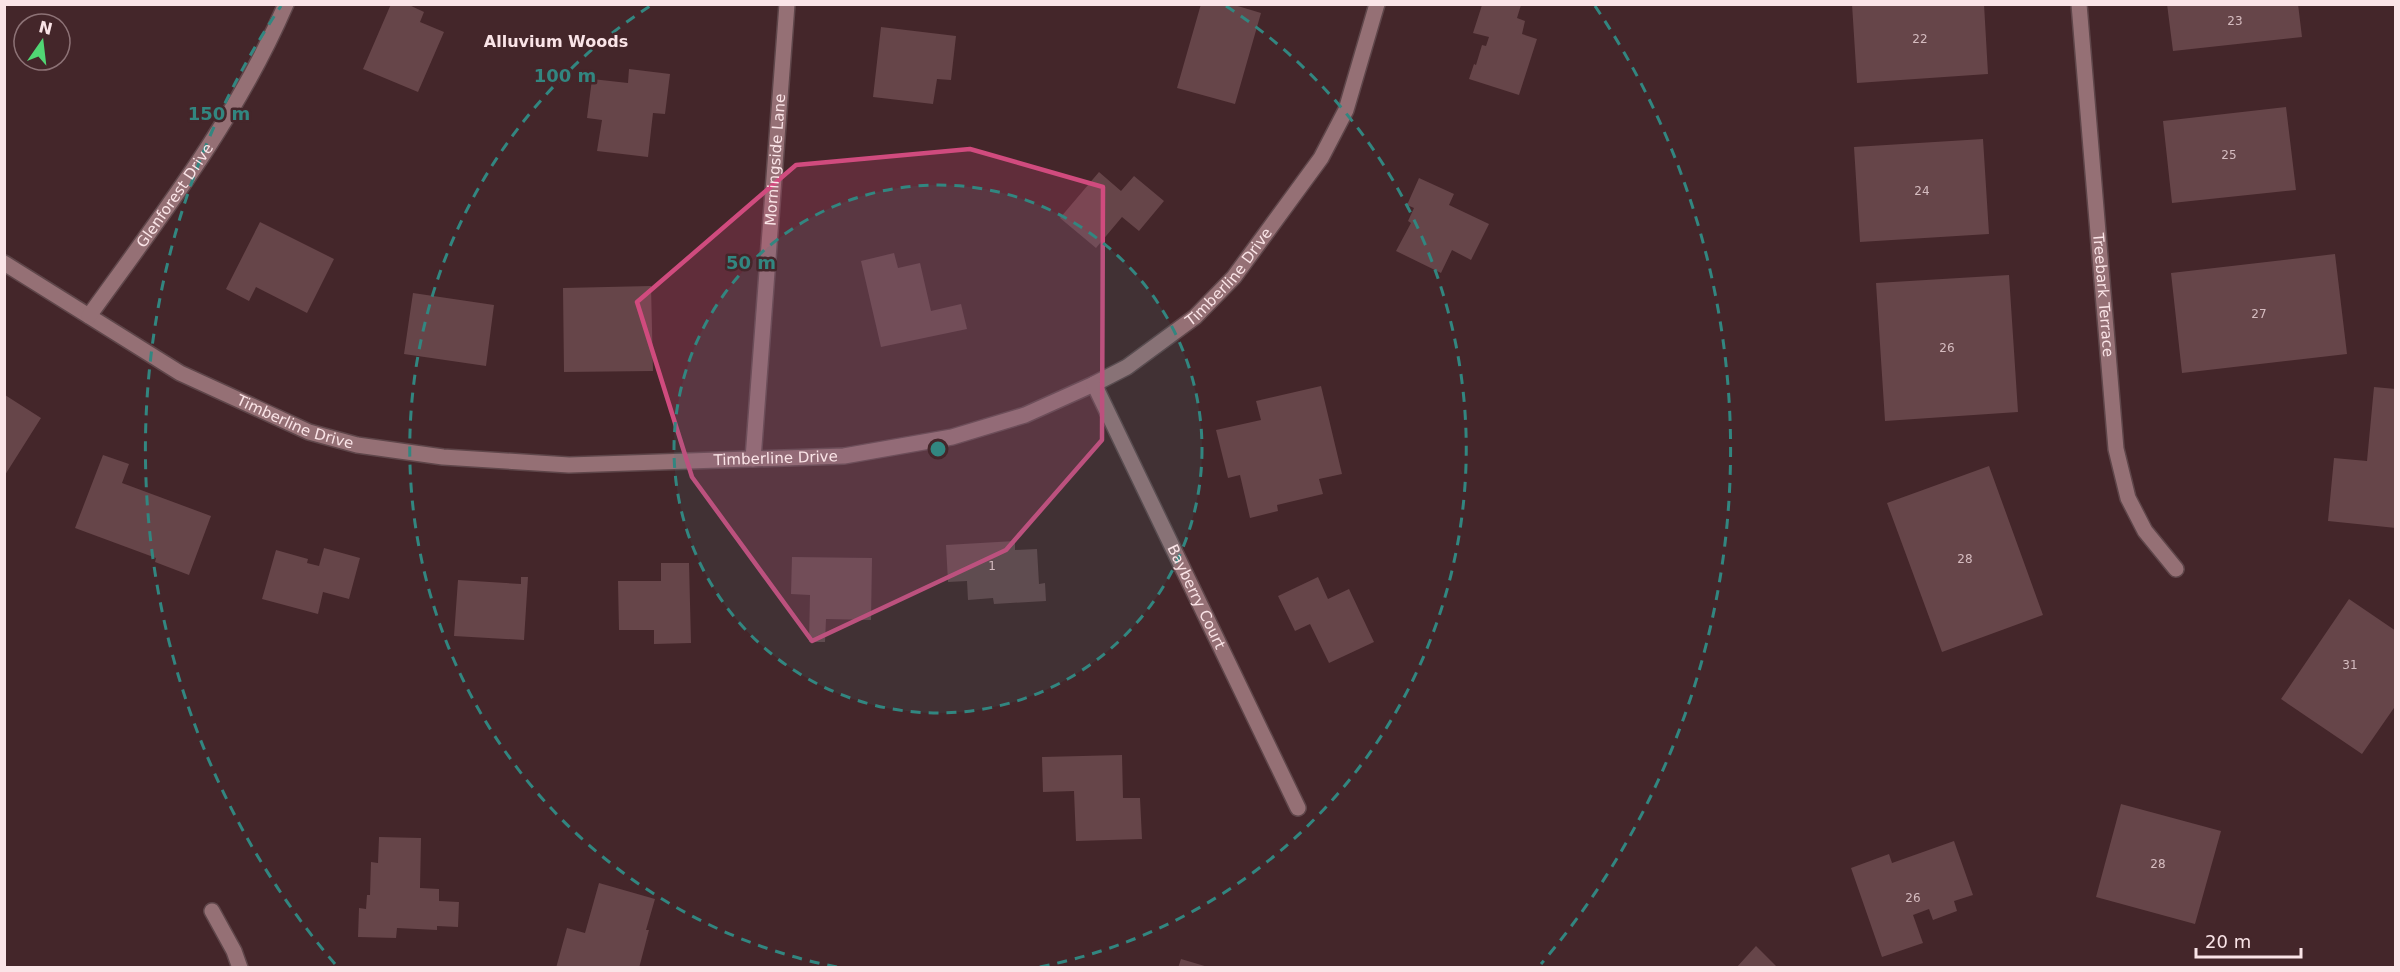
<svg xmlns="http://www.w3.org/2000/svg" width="2400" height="972" font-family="'DejaVu Sans',sans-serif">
<rect width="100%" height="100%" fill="#44262a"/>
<path fill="#664549" d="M 391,4 L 407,4 L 424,12 L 420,22 L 444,32 L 418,92 L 363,69 Z
M 1201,4 L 1231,4 L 1261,13 L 1235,104 L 1177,88 Z
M 1852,4 L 1984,4 L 1988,74 L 1857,83 Z
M 2167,4 L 2298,4 L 2302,37 L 2173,51 Z
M 1482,5 L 1521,5 L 1517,18 L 1525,21 L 1522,34 L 1537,39 L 1519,95 L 1469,79 L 1474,64 L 1476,65 L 1482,45 L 1486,46 L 1489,37 L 1473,33 Z
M 881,27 L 956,36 L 951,80 L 937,79 L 933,104 L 873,97 Z
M 629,69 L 670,74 L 665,114 L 653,113 L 648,157 L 597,151 L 602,120 L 587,118 L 592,79 L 628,83 Z
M 2286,107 L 2296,190 L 2172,203 L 2163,121 Z
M 1983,139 L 1989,234 L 1860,242 L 1854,147 Z
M 1099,172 L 1121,191 L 1134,176 L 1164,201 L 1139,231 L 1122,217 L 1096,248 L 1060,218 Z
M 1419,178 L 1454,194 L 1449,205 L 1489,224 L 1471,260 L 1452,250 L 1441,273 L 1396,251 L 1411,223 L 1408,221 L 1414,208 L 1407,205 Z
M 260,222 L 334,259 L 307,313 L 256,287 L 249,301 L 226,289 Z
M 894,253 L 898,268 L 920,263 L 931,311 L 961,304 L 967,329 L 881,347 L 861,261 Z
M 2335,254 L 2347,354 L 2182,373 L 2171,273 Z
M 2009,275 L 2018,412 L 1885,421 L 1876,283 Z
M 651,286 L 653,371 L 564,372 L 563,288 Z
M 413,293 L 494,305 L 486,366 L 404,354 Z
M 1321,386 L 1342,474 L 1319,479 L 1323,494 L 1277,505 L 1278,511 L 1250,518 L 1240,475 L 1228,478 L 1216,430 L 1261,420 L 1256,401 Z
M 2374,387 L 2396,389 L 2396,528 L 2328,521 L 2334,458 L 2367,461 Z
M 5,395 L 41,418 L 5,475 Z
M 103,455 L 129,464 L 122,483 L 211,516 L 189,575 L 155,562 L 156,558 L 75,528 Z
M 1989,466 L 2043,615 L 1942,652 L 1887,503 Z
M 1015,541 L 1015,550 L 1037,549 L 1039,584 L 1045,583 L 1046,601 L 994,604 L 993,598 L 968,600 L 967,581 L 948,582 L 946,545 Z
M 324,548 L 360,558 L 349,599 L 323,592 L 318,614 L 262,599 L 276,550 L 308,559 L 307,563 L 319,566 Z
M 792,557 L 872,558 L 871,620 L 826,619 L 825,642 L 809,642 L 810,595 L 791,594 Z
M 661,563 L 689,563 L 691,643 L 654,644 L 654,630 L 619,630 L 618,581 L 661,581 Z
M 521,577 L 528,577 L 524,640 L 454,636 L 458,580 L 521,584 Z
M 1318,577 L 1328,599 L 1349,589 L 1374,642 L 1329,663 L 1310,624 L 1295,631 L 1278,596 Z
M 2349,599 L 2396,631 L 2396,705 L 2362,754 L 2281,699 Z
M 1122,755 L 1123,798 L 1140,798 L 1142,839 L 1076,841 L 1074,791 L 1043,792 L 1042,757 Z
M 2121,804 L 2221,831 L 2195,924 L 2096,897 Z
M 379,837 L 421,838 L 420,888 L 439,889 L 439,901 L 459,902 L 458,927 L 437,926 L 437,930 L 397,928 L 396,938 L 358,937 L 359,908 L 366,909 L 367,895 L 370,895 L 371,862 L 378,863 Z
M 1954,841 L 1973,895 L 1954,901 L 1957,911 L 1933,920 L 1929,909 L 1913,915 L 1923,943 L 1882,957 L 1851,868 L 1889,854 L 1892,863 Z
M 599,883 L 655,899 L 646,930 L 649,930 L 639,968 L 556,968 L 567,928 L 585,933 Z
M 1756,946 L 1778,968 L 1736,968 Z
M 1181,959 L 1208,967 L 1208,968 L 1178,968 Z"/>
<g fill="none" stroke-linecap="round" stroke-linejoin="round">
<g stroke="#5f464a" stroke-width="18">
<g id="street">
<path id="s1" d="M 2079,4 L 2116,449 L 2128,498 L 2145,531 L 2176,569"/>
<path id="s2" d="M 4,263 L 180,373 L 309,432 L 357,445 L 443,457 L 569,465 L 844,456 L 952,437 L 1025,415 L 1094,384 L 1127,367 L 1195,317 L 1234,277 L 1321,158 L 1346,110 L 1377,4"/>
<path id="s3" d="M 89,316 C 161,216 237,118 286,4"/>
<path id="s4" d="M 1094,384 L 1298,808"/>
<path id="s5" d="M 753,459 L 787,4"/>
<path d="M 212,911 L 234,951 L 240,968"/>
</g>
</g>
<use href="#street" stroke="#957075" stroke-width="15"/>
</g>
<path fill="#d04b7e" fill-opacity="0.2" stroke="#d04b7e" stroke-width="4.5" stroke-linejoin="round" d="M 970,149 L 1103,187 L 1102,440 L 1006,550 L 812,641 L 692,477 L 637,302 L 796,165 Z"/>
<circle cx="938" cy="449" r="264" fill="#328680" fill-opacity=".12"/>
<g fill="none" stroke="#328680" stroke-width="3" stroke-dasharray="10 8">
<circle cx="938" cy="449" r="264"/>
<path d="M837 967A528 528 0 0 1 650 6M1226 6A528 528 0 0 1 1039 967"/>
<path d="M335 964A793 793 0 0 1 281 6M1595 6A793 793 0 0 1 1541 964"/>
</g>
<g text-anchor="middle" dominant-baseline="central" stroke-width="5" stroke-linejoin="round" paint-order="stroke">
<g font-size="12" fill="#d5bcc0">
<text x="2235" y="21">23</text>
<text x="1920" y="39">22</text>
<text x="2229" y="155">25</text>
<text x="1922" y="191">24</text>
<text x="2259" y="314">27</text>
<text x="1947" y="348">26</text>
<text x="1965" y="559">28</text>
<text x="992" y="566">1</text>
<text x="2350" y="665">31</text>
<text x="2158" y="864">28</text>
<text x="1913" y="898">26</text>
</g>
<g font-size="15" fill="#fae4e7" stroke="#44262a">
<text stroke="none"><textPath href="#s5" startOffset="300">Morningside Lane</textPath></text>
<text stroke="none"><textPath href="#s3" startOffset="148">Glenforest Drive</textPath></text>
<text stroke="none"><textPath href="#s2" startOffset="1323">Timberline Drive</textPath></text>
<text stroke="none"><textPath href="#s1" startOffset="292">Treebark Terrace</textPath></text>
<text stroke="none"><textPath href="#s2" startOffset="333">Timberline Drive</textPath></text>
<text stroke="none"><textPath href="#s2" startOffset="819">Timberline Drive</textPath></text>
<text stroke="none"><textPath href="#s4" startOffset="236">Bayberry Court</textPath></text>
</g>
<g font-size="16" font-weight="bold" fill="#fae4e7" stroke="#44262a">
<text x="556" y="41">Alluvium Woods</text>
</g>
</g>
<circle cx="938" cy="449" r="9" fill="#328680" stroke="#44262a" stroke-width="3"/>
<g font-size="18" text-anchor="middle" font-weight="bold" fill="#328680" stroke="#44262a" stroke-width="5" stroke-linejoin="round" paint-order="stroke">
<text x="565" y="82">100 m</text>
<text x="219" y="120">150 m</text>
<text x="751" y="269">50 m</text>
</g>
<rect width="2400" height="972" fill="none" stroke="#fae4e7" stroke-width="12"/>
<g transform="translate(42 42) rotate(14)"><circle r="28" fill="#44262a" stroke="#8d7276" stroke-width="1.5"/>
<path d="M0-4.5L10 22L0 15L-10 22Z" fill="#51d674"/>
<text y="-9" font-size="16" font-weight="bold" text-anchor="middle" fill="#fae4e7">N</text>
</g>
<path d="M2196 948v9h105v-9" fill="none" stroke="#fae4e7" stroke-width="3"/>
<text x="2205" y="948" font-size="18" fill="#fae4e7" stroke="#44262a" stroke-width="4.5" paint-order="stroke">20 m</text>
</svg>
